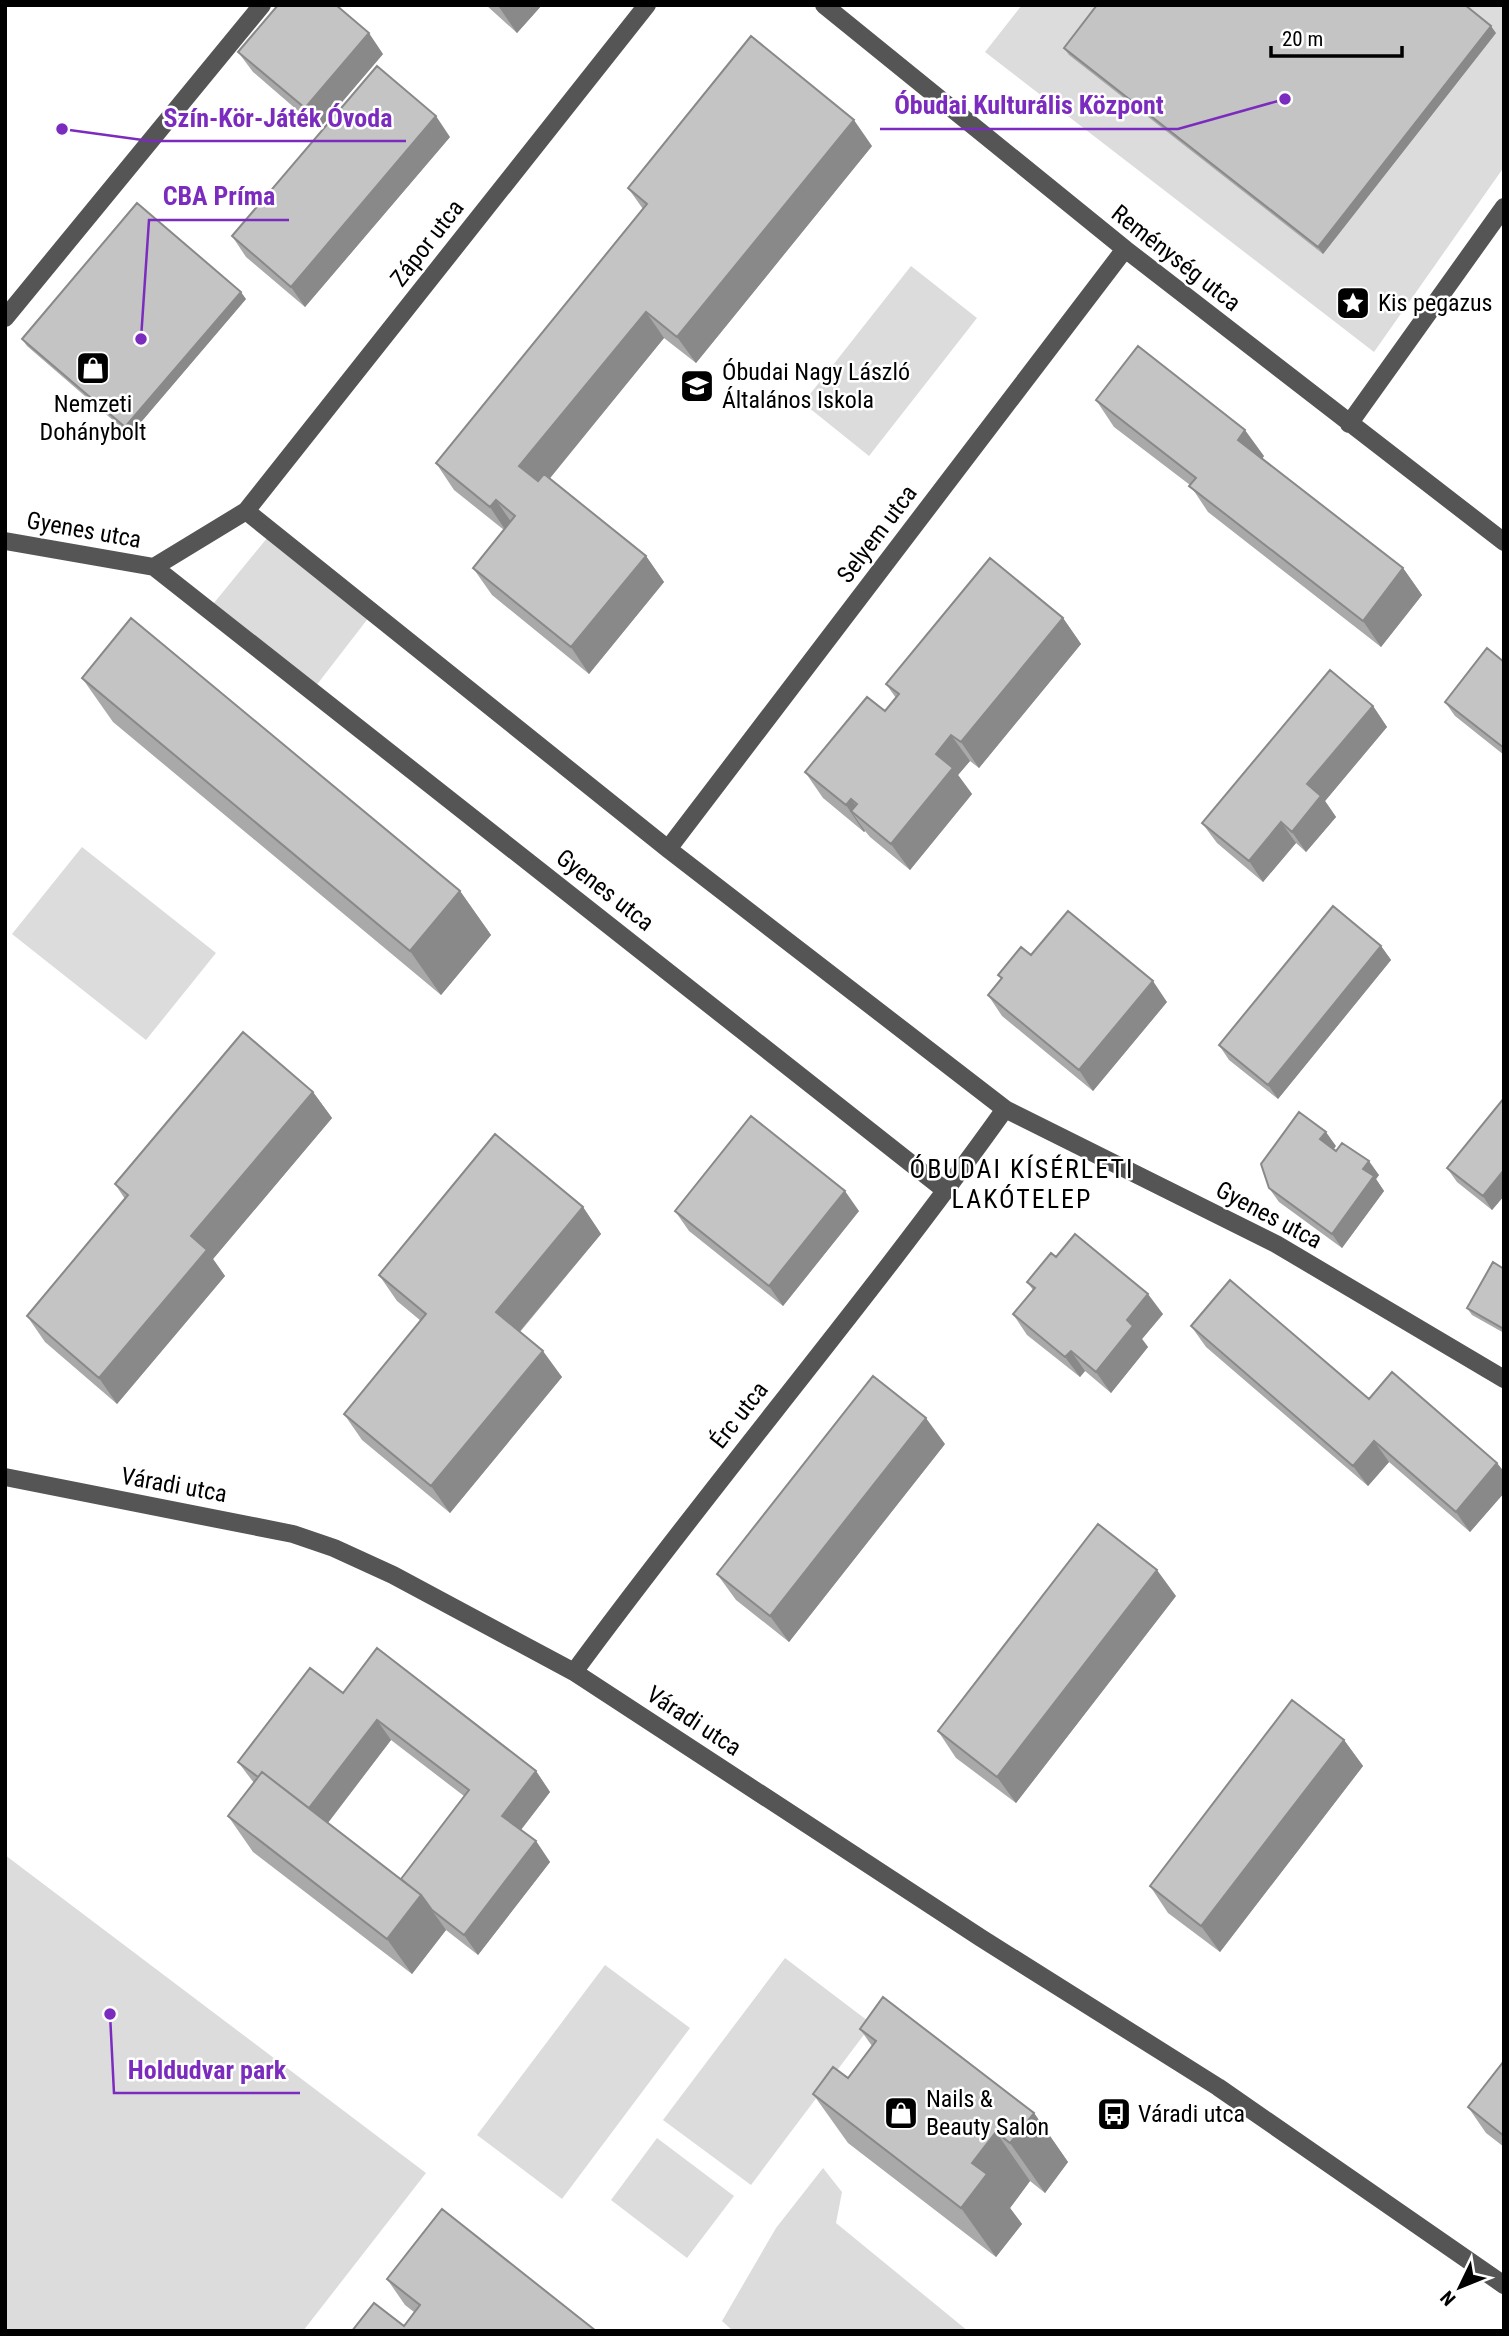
<svg xmlns="http://www.w3.org/2000/svg" width="1509" height="2336" font-family="'Roboto Condensed',sans-serif">
<rect width="100%" height="100%" fill="#fff"/>
<path fill="#dcdcdc" d="M 1022,5 L 1504,5 L 1504,167 L 1374,352 L 985,52 Z
M 911,266 L 977,318 L 869,456 L 803,403 Z
M 272,532 L 373,612 L 312,691 L 209,609 Z
M 82,847 L 216,953 L 146,1040 L 12,934 Z
M 5,1855 L 426,2173 L 303,2331 L 5,2331 Z
M 785,1958 L 872,2024 L 751,2185 L 663,2120 Z
M 605,1965 L 690,2028 L 562,2199 L 477,2135 Z
M 657,2138 L 734,2196 L 687,2258 L 611,2200 Z
M 823,2168 L 842,2192 L 836,2223 L 968,2331 L 733,2331 L 722,2321 L 776,2228 Z"/>
<g fill="none" stroke-linecap="round" stroke-linejoin="round">
<path stroke="#555" stroke-width="18" d="M 824,5 L 1125,249 L 1504,542
M 5,318 L 262,5
M 1349,424 L 1504,207
M 246,511 L 668,849 L 1005,1109 L 1276,1244 L 1504,1379
M 5,541 L 154,567 L 946,1191
M 154,567 L 246,511 L 647,5
M 668,849 L 1125,249
M 5,1477 L 293,1534 L 334,1548 L 393,1575 L 574,1672 L 981,1938 L 1218,2087 L 1504,2285
M 574,1672 C 714,1481 868,1301 1005,1109"/>
</g>
<path fill="#a9a9a9" fill-rule="evenodd" d="M 486,5 L 542,5 L 517,33 Z
M 1496,33 L 1323,254 L 1069,55 L 1064,48 Z
M 238,52 L 383,54 L 319,129 L 253,72 Z
M 450,137 L 305,307 L 246,257 L 232,236 Z
M 872,146 L 696,363 L 664,338 L 549,478 L 646,556 L 664,582 L 589,674 L 492,595 L 473,568 L 504,530 L 454,490 L 436,463 L 643,209 L 628,188 Z
M 246,299 L 130,435 L 27,346 L 22,339 Z
M 1096,400 L 1264,456 L 1262,459 L 1403,568 L 1422,595 L 1381,647 L 1208,512 L 1190,485 L 1114,427 Z
M 1063,618 L 1081,644 L 979,768 L 970,761 L 958,775 L 972,794 L 910,870 L 870,837 L 865,831 L 864,832 L 823,798 L 805,772 L 885,711 L 896,698 L 886,684 Z
M 1504,662 L 1504,755 L 1455,716 L 1445,702 Z
M 82,678 L 460,891 L 491,935 L 441,995 L 113,722 Z
M 1373,706 L 1387,727 L 1325,801 L 1336,817 L 1306,852 L 1296,843 L 1263,882 L 1217,843 L 1202,823 Z
M 1381,946 L 1391,960 L 1278,1099 L 1229,1060 L 1219,1045 Z
M 1031,955 L 1167,1002 L 1093,1091 L 1002,1016 L 988,995 L 1001,979 L 998,975 Z
M 313,1092 L 332,1118 L 213,1259 L 225,1276 L 117,1404 L 45,1342 L 27,1316 L 125,1199 L 115,1184 Z
M 1504,1098 L 1504,1196 L 1492,1210 L 1457,1182 L 1447,1168 Z
M 1336,1146 L 1334,1149 L 1379,1175 L 1376,1179 L 1384,1191 L 1342,1248 L 1279,1202 L 1269,1188 Z
M 583,1207 L 601,1234 L 520,1332 L 562,1377 L 450,1513 L 362,1440 L 344,1414 L 421,1321 L 397,1301 L 379,1275 Z
M 675,1211 L 859,1211 L 783,1306 L 689,1231 Z
M 1056,1257 L 1163,1314 L 1142,1339 L 1148,1347 L 1111,1393 L 1085,1371 L 1080,1377 L 1027,1335 L 1013,1314 L 1033,1290 L 1027,1282 Z
M 1504,1269 L 1504,1333 L 1472,1315 L 1467,1308 Z
M 1191,1326 L 1369,1399 L 1497,1463 L 1504,1472 L 1504,1493 L 1470,1532 L 1389,1462 L 1368,1486 L 1206,1347 Z
M 945,1444 L 789,1642 L 736,1600 L 717,1574 Z
M 1176,1596 L 1016,1803 L 956,1758 L 938,1731 Z
M 343,1693 L 536,1771 L 550,1792 L 521,1830 L 536,1841 L 550,1862 L 478,1955 L 446,1930 L 412,1974 L 253,1852 L 228,1816 L 254,1783 L 238,1762 ZM 391,1740 L 464,1796 L 401,1879 L 328,1823 Z
M 1344,1740 L 1363,1766 L 1220,1952 L 1168,1913 L 1150,1886 Z
M 860,2029 L 1034,2113 L 1068,2162 L 1045,2193 L 1030,2181 L 1010,2208 L 1022,2224 L 996,2257 L 848,2143 L 813,2094 L 848,2078 L 872,2046 Z
M 1504,2061 L 1504,2147 L 1486,2133 L 1468,2107 Z
M 387,2279 L 596,2331 L 404,2326 L 414,2312 L 405,2305 Z"/>
<path fill="#898989" d="M 500,5 L 542,5 L 517,33 L 499,7 Z
M 1491,26 L 1496,33 L 1323,254 L 1318,247 Z
M 369,33 L 383,54 L 319,129 L 305,108 Z
M 436,116 L 450,137 L 305,307 L 291,287 Z
M 854,120 L 872,146 L 696,363 L 677,337 Z
M 241,292 L 246,299 L 130,435 L 125,427 Z
M 646,312 L 664,338 L 538,493 L 519,466 Z
M 1245,430 L 1264,456 L 1256,466 L 1238,440 Z
M 496,500 L 514,526 L 508,534 L 490,507 Z
M 646,556 L 664,582 L 589,674 L 571,647 Z
M 1403,568 L 1422,595 L 1381,647 L 1363,621 Z
M 1063,618 L 1081,644 L 979,768 L 961,742 Z
M 1373,706 L 1387,727 L 1325,801 L 1336,817 L 1306,852 L 1292,832 L 1307,784 Z
M 951,735 L 970,761 L 958,775 L 972,794 L 910,870 L 891,844 L 936,754 Z
M 851,799 L 870,825 L 851,811 L 865,831 L 864,832 L 846,805 Z
M 1281,822 L 1296,843 L 1263,882 L 1249,861 Z
M 460,891 L 491,935 L 441,995 L 410,951 Z
M 1381,946 L 1391,960 L 1278,1099 L 1268,1085 Z
M 1153,981 L 1167,1002 L 1093,1091 L 1079,1070 Z
M 313,1092 L 332,1118 L 213,1259 L 225,1276 L 117,1404 L 99,1378 L 191,1236 Z
M 1326,1132 L 1336,1146 L 1330,1153 L 1320,1139 Z
M 1369,1161 L 1379,1175 L 1376,1179 L 1384,1191 L 1342,1248 L 1332,1234 L 1363,1169 Z
M 1504,1170 L 1504,1196 L 1492,1210 L 1483,1196 Z
M 845,1191 L 859,1211 L 783,1306 L 769,1286 Z
M 583,1207 L 601,1234 L 514,1338 L 496,1312 Z
M 1148,1294 L 1163,1314 L 1142,1339 L 1148,1347 L 1111,1393 L 1096,1372 L 1127,1320 Z
M 543,1351 L 562,1377 L 450,1513 L 431,1486 Z
M 1071,1351 L 1085,1371 L 1080,1377 L 1065,1357 Z
M 926,1418 L 945,1444 L 789,1642 L 770,1616 Z
M 1374,1441 L 1389,1462 L 1368,1486 L 1353,1466 Z
M 1497,1463 L 1504,1472 L 1504,1493 L 1470,1532 L 1456,1512 Z
M 1157,1570 L 1176,1596 L 1016,1803 L 997,1777 Z
M 377,1720 L 391,1740 L 320,1833 L 306,1813 Z
M 1344,1740 L 1363,1766 L 1220,1952 L 1201,1926 Z
M 536,1771 L 550,1792 L 516,1836 L 502,1816 Z
M 536,1841 L 550,1862 L 478,1955 L 464,1935 Z
M 421,1895 L 446,1930 L 412,1974 L 387,1939 Z
M 1034,2113 L 1068,2162 L 1045,2193 L 1010,2143 Z
M 996,2132 L 1030,2181 L 1010,2208 L 1022,2224 L 996,2257 L 961,2208 L 972,2163 Z"/>
<path fill="#c4c4c4" stroke="#898989" stroke-width="2" d="M 278,5 L 336,5 L 369,33 L 305,108 L 238,52 Z
M 1097,5 L 1465,5 L 1491,26 L 1318,247 L 1064,48 Z
M 751,36 L 854,120 L 677,337 L 646,312 L 519,466 L 538,481 L 544,474 L 646,556 L 571,647 L 473,568 L 515,516 L 496,500 L 490,507 L 436,463 L 647,204 L 628,188 Z
M 377,66 L 436,116 L 291,287 L 232,236 Z
M 137,203 L 241,292 L 125,427 L 22,339 Z
M 1138,346 L 1245,430 L 1238,440 L 1403,568 L 1363,621 L 1189,486 L 1196,478 L 1096,400 Z
M 990,558 L 1063,618 L 961,742 L 951,735 L 936,754 L 953,768 L 891,844 L 851,811 L 857,804 L 851,799 L 846,805 L 805,772 L 867,697 L 885,711 L 899,694 L 886,684 Z
M 131,618 L 460,891 L 410,951 L 82,678 Z
M 1487,648 L 1504,662 L 1504,748 L 1445,702 Z
M 1330,670 L 1373,706 L 1307,784 L 1321,796 L 1292,832 L 1281,822 L 1249,861 L 1202,823 Z
M 1333,906 L 1381,946 L 1268,1085 L 1219,1045 Z
M 1068,911 L 1153,981 L 1079,1070 L 988,995 L 1002,978 L 998,975 L 1021,947 L 1031,955 Z
M 243,1032 L 313,1092 L 191,1236 L 207,1250 L 99,1378 L 27,1316 L 128,1195 L 115,1184 Z
M 1504,1098 L 1504,1170 L 1483,1196 L 1447,1168 Z
M 1299,1112 L 1326,1132 L 1320,1139 L 1336,1151 L 1342,1143 L 1369,1161 L 1363,1169 L 1374,1176 L 1332,1234 L 1269,1188 L 1261,1164 Z
M 751,1116 L 845,1191 L 769,1286 L 675,1211 Z
M 495,1134 L 583,1207 L 496,1312 L 543,1351 L 431,1486 L 344,1414 L 426,1314 L 379,1275 Z
M 1075,1234 L 1148,1294 L 1127,1320 L 1133,1326 L 1096,1372 L 1071,1351 L 1065,1357 L 1013,1314 L 1035,1288 L 1027,1282 L 1051,1253 L 1056,1257 Z
M 1493,1262 L 1504,1269 L 1504,1329 L 1467,1308 Z
M 1230,1280 L 1369,1399 L 1392,1372 L 1497,1463 L 1456,1512 L 1374,1441 L 1353,1466 L 1191,1326 Z
M 873,1376 L 926,1418 L 770,1616 L 717,1574 Z
M 1098,1524 L 1157,1570 L 997,1777 L 938,1731 Z
M 377,1648 L 536,1771 L 502,1816 L 536,1841 L 464,1935 L 432,1910 L 421,1895 L 401,1879 L 469,1790 L 377,1720 L 309,1808 L 262,1772 L 258,1777 L 238,1762 L 310,1668 L 343,1693 Z
M 1292,1700 L 1344,1740 L 1201,1926 L 1150,1886 Z
M 262,1772 L 421,1895 L 387,1939 L 228,1816 Z
M 883,1997 L 1034,2113 L 1010,2143 L 996,2132 L 972,2163 L 987,2174 L 961,2208 L 813,2094 L 833,2067 L 848,2078 L 876,2041 L 860,2029 Z
M 1504,2061 L 1504,2136 L 1468,2107 Z
M 442,2209 L 596,2331 L 352,2331 L 374,2303 L 404,2326 L 420,2305 L 387,2279 Z"/>
<defs>
<g id="sight-square" transform="scale(1.75)"><rect x="-9" y="-9" width="18" height="18" rx="4" fill="#000" stroke="#fff"/><path d="M0-6L1.8-2.2L6-1.7L2.9 1.2L3.7 5.4L0 3.3L-3.7 5.4L-2.9 1.2L-6-1.7L-1.8-2.2Z" fill="#fff"/></g>
<g id="shop-square" transform="scale(1.75)"><rect x="-9" y="-9" width="18" height="18" rx="4" fill="#000" stroke="#fff"/><path d="M-5-2.5h2.3a2.7 3.5 0 0 1 5.4 0H5L5.5 6h-11ZM-1.5-2.5h3a1.5 2.3 0 0 0-3 0Z" fill="#fff"/></g>
<g id="school-square" transform="scale(1.75)"><rect x="-9" y="-9" width="18" height="18" rx="4" fill="#000" stroke="#fff"/><path d="M0-5L7-2L0 1L-7-2ZM-4 1L0 2.5L4 1V4Q0 6-4 4Z" fill="#fff"/></g>
<g id="bus-square" transform="scale(1.75)"><rect x="-9" y="-9" width="18" height="18" rx="4" fill="#000" stroke="#fff"/><path d="M-5-6H5V4H4V6H2V4H-2V6H-4V4H-5ZM-3.5-4V0h7V-4ZM-3.5 1.2v1.5H-2V1.2ZM2 1.2v1.5H3.5V1.2Z" fill="#fff"/></g>
</defs>
<g fill-rule="evenodd">
<use href="#sight-square" x="1353" y="303"/>
<use href="#shop-square" x="93" y="368"/>
<use href="#school-square" x="697" y="386"/>
<use href="#shop-square" x="901" y="2113"/>
<use href="#bus-square" x="1114" y="2114"/>
</g>
<g text-anchor="middle" dominant-baseline="central" stroke-width="5" stroke-linejoin="round" paint-order="stroke">
<g font-size="24" fill="#000" stroke="#fff">
<text transform="translate(427 243) rotate(-52)">Zápor utca</text>
<text transform="translate(1176 258) rotate(38)">Reménység utca</text>
<text transform="translate(84 530) rotate(10)">Gyenes utca</text>
<text transform="translate(877 534) rotate(-53)">Selyem utca</text>
<text transform="translate(605 890) rotate(38)">Gyenes utca</text>
<text transform="translate(1269 1215) rotate(28)">Gyenes utca</text>
<text transform="translate(739 1415) rotate(-52)">Érc utca</text>
<text transform="translate(174 1485) rotate(10)">Váradi utca</text>
<text transform="translate(694 1721) rotate(33)">Váradi utca</text>
</g>
<g font-size="24" fill="#000" stroke="#fff" text-anchor="start">
<text x="1378" y="303">Kis pegazus</text>
<text x="722" y="372">Óbudai Nagy László<tspan x="722" dy="28">Általános Iskola</tspan></text>
<text x="93" y="404" text-anchor="middle">Nemzeti<tspan x="93" dy="28">Dohánybolt</tspan></text>
<text x="926" y="2099">Nails &amp;<tspan x="926" dy="28">Beauty Salon</tspan></text>
<text x="1138" y="2114">Váradi utca</text>
</g>
<g font-size="26" letter-spacing="2" fill="#000" stroke="#fff">
<text x="1022" y="1169">ÓBUDAI KÍSÉRLETI<tspan x="1022" dy="30">LAKÓTELEP</tspan></text>
</g>
</g>
<path fill="none" stroke="#7b2cbf" stroke-width="2.5" d="M1285 99L1178 129H880M62 129L150 141H406M141 339L149 220H289M110 2014L114 2093H300"/>
<g fill="#7b2cbf" stroke="#fff" stroke-width="2.5">
<circle cx="1285" cy="99" r="7"/>
<circle cx="62" cy="129" r="7"/>
<circle cx="141" cy="339" r="7"/>
<circle cx="110" cy="2014" r="7"/>
</g>
<g font-size="26" text-anchor="middle" font-weight="bold" fill="#7b2cbf" stroke="#fff" stroke-width="5" stroke-linejoin="round" paint-order="stroke">
<text x="1029" y="114">Óbudai Kulturális Központ</text>
<text x="278" y="127">Szín-Kör-Játék Óvoda</text>
<text x="219" y="205">CBA Príma</text>
<text x="207" y="2079">Holdudvar park</text>
</g>
<rect width="1509" height="2336" fill="none" stroke="#000000" stroke-width="14"/>
<g transform="translate(1460 2287) rotate(227)" stroke="#ffffff" stroke-width="5" paint-order="stroke">
<path d="M0-5L12 26L0 18L-12 26Z" fill="#000000"/>
<text y="-10" font-size="19" font-weight="bold" text-anchor="middle" fill="#000000">N</text>
</g>
<path d="M1271 46v10h131v-10" fill="none" stroke="#000000" stroke-width="3.5"/>
<text x="1282" y="46" font-size="21" fill="#000000" stroke="#ffffff" stroke-width="5" paint-order="stroke">20 m</text>
</svg>
